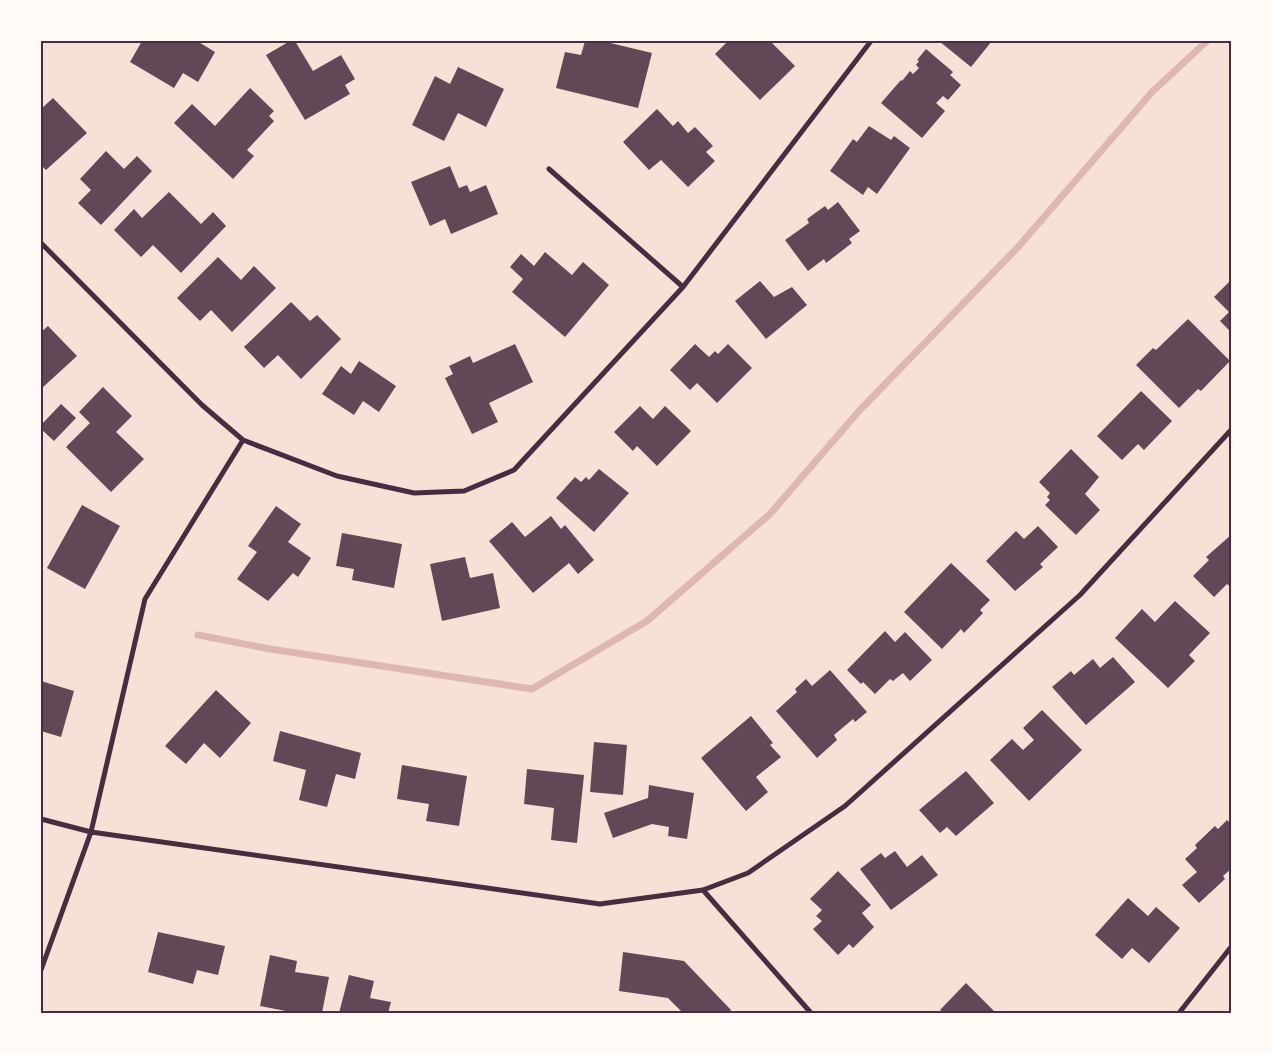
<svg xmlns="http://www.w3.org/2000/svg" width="1272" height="1054" font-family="'Titillium Web',sans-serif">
<rect width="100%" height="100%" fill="#f7e1d7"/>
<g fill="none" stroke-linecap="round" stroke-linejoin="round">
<path stroke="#dcb8b0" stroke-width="7" d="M 198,635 L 270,649 L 532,689 L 647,621 L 770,514 L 859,411 L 1019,246 L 1152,92 L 1207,41"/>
</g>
<path fill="#644757" d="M 142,41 L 197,41 L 215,52 L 198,82 L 183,73 L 174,88 L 130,62 Z
M 290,41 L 295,41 L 313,71 L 341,55 L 355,79 L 345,85 L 350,94 L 305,120 L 266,55 Z
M 585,41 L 602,41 L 652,53 L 638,108 L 556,88 L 565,52 L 581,55 Z
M 728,41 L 774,41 L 772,43 L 795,66 L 760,100 L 715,54 Z
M 939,41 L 992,41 L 971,67 Z
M 926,49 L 953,72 L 950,75 L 961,85 L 948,100 L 943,96 L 936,103 L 945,111 L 922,138 L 881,103 L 901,80 L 902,81 L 910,71 L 913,74 L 919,68 L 916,65 L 919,61 L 917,60 Z
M 458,67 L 504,89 L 486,127 L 458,113 L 444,141 L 412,125 L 435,76 L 450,84 Z
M 250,88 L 274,111 L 269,116 L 274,121 L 247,150 L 254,156 L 233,179 L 174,123 L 192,104 L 215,126 Z
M 53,98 L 87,133 L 46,170 L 41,165 L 41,109 Z
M 657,109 L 673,126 L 678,121 L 688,133 L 695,127 L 713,146 L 706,152 L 715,161 L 688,187 L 661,160 L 649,170 L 623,142 Z
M 869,126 L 891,140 L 894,136 L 910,148 L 877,194 L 868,187 L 863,195 L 830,171 L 853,139 L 857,142 Z
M 106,151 L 124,169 L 137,156 L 152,171 L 101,225 L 78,203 L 91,190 L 80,179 Z
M 450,166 L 459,188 L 467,185 L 470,192 L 486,185 L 498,214 L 451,234 L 445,219 L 430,226 L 411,182 Z
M 169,192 L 201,224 L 213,212 L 226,226 L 181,273 L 153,245 L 141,257 L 114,230 L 134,209 L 142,218 Z
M 838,202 L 860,231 L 849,239 L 852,243 L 826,263 L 824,259 L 808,271 L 785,240 L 809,223 L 807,219 L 825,206 L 828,210 Z
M 545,252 L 572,275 L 583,262 L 609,285 L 565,337 L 512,292 L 523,279 L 510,267 L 521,254 L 534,266 Z
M 218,257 L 241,280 L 254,266 L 276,288 L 232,332 L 211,310 L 200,321 L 177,298 Z
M 1231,280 L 1231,332 L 1220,321 L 1229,312 L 1214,297 Z
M 760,281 L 774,297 L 792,287 L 807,305 L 766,339 L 735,301 Z
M 291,302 L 310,321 L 317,315 L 341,339 L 301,379 L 278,355 L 264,368 L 244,347 Z
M 1188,319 L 1230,361 L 1201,391 L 1198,389 L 1179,408 L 1136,365 L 1153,348 L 1156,350 Z
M 48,326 L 77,356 L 41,389 L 41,332 Z
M 515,344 L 533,382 L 489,403 L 498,422 L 472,434 L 445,378 L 453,374 L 449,366 L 470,356 L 473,363 Z
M 695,344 L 709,357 L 715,351 L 718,354 L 728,344 L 752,368 L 717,403 L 697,383 L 690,390 L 670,370 Z
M 359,361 L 396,386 L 379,412 L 363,401 L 354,415 L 322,394 L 341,366 L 351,374 Z
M 103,387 L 132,416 L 116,432 L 144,459 L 111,492 L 66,447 L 90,423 L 79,412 Z
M 1141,391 L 1172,421 L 1144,450 L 1138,444 L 1122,460 L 1097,436 Z
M 61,404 L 76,418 L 54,441 L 41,429 L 41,425 Z
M 640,406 L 653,419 L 665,406 L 691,431 L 657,466 L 637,446 L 633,451 L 614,432 Z
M 1071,449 L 1099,477 L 1085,494 L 1100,510 L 1076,535 L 1045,505 L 1050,500 L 1047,497 L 1050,493 L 1039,482 Z
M 599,469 L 629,493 L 594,532 L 556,498 L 575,477 L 581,482 L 586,477 L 589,480 Z
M 82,505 L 120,526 L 85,589 L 47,568 Z
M 276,506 L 301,524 L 288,542 L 311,558 L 298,577 L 293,573 L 268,601 L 237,579 L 257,552 L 248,546 Z
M 551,516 L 561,529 L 565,525 L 594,560 L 578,574 L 569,563 L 533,593 L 489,541 L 512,522 L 525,537 Z
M 1038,526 L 1058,547 L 1040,564 L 1043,567 L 1015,591 L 986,561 L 1016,531 L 1024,539 Z
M 342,533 L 402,544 L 394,588 L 352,580 L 354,569 L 336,566 Z
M 1231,535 L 1231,587 L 1227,584 L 1214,597 L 1193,576 L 1209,560 L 1206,557 Z
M 465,557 L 470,578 L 493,573 L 500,608 L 442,621 L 430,564 Z
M 951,563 L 990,600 L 980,610 L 983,613 L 964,633 L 961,629 L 942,649 L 904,612 Z
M 1175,601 L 1210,633 L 1189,655 L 1195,661 L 1168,688 L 1115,638 L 1142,609 L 1155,622 Z
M 885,631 L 895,642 L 905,632 L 932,660 L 910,681 L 903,673 L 893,681 L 890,679 L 875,694 L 863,682 L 861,684 L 847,670 Z
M 1113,657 L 1135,682 L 1086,725 L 1052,687 L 1071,671 L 1074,675 L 1093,659 L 1100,668 Z
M 830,670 L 867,712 L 855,722 L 853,719 L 834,735 L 837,740 L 817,758 L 776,711 L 797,692 L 795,689 L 806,679 L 812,686 Z
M 41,681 L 74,691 L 61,737 L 41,731 Z
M 216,690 L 251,723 L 220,758 L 204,743 L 186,764 L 165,746 Z
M 1042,710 L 1082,750 L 1029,801 L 990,760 L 1012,739 L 1023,750 L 1034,740 L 1023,728 Z
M 751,716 L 773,743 L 770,745 L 781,757 L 756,777 L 768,792 L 746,811 L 701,758 Z
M 280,731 L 361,753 L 355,779 L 336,774 L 327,807 L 299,800 L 306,770 L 273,761 Z
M 594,742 L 627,745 L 623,795 L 590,792 Z
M 402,765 L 467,776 L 459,826 L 426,821 L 429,804 L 397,799 Z
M 527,769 L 584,775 L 577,843 L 551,840 L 554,808 L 524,804 Z
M 966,771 L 994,803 L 956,836 L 947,827 L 940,833 L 919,810 Z
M 649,785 L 694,793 L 687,839 L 668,836 L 669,827 L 652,824 L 613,838 L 604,813 L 648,798 Z
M 1227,820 L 1231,824 L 1231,869 L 1223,876 L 1225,879 L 1199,903 L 1182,885 L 1197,872 L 1185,859 L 1197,848 L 1195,845 L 1215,826 L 1218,829 Z
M 895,851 L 907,867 L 922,855 L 938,875 L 891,910 L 860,869 L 881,853 L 885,858 Z
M 838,871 L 871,905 L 862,913 L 874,927 L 853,948 L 849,944 L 838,955 L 813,929 L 822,921 L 816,916 L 822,910 L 810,899 Z
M 1128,898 L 1148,916 L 1156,907 L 1180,928 L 1149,963 L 1132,948 L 1122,959 L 1095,935 Z
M 158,932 L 225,946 L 218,975 L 197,970 L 193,984 L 148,972 Z
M 623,952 L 684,961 L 731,1010 L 729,1013 L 683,1013 L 668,998 L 619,991 Z
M 270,955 L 297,961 L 295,972 L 329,977 L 322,1013 L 296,1013 L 260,1006 Z
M 349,975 L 374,981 L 370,998 L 391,1002 L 388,1013 L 339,1013 Z
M 966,983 L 996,1013 L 943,1013 L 940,1010 Z"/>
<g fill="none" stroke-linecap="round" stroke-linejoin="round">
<path stroke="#4a2c40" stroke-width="5" d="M 549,169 L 683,287
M 41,243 L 202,405 L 243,440 L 337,476 L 414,493 L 464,491 L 514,470 L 683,287 L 871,41
M 41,819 L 91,832 L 600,904 L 703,890 L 748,873 L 845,806 L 1080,595 L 1231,430
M 703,890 L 811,1013
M 41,970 L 91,832 L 145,599 L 243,440
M 1179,1013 L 1231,947"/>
</g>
<rect width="1272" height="1054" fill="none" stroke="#fffaf5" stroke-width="85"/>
<rect x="42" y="42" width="1188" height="970" fill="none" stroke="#4a2c40" stroke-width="2"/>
</svg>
